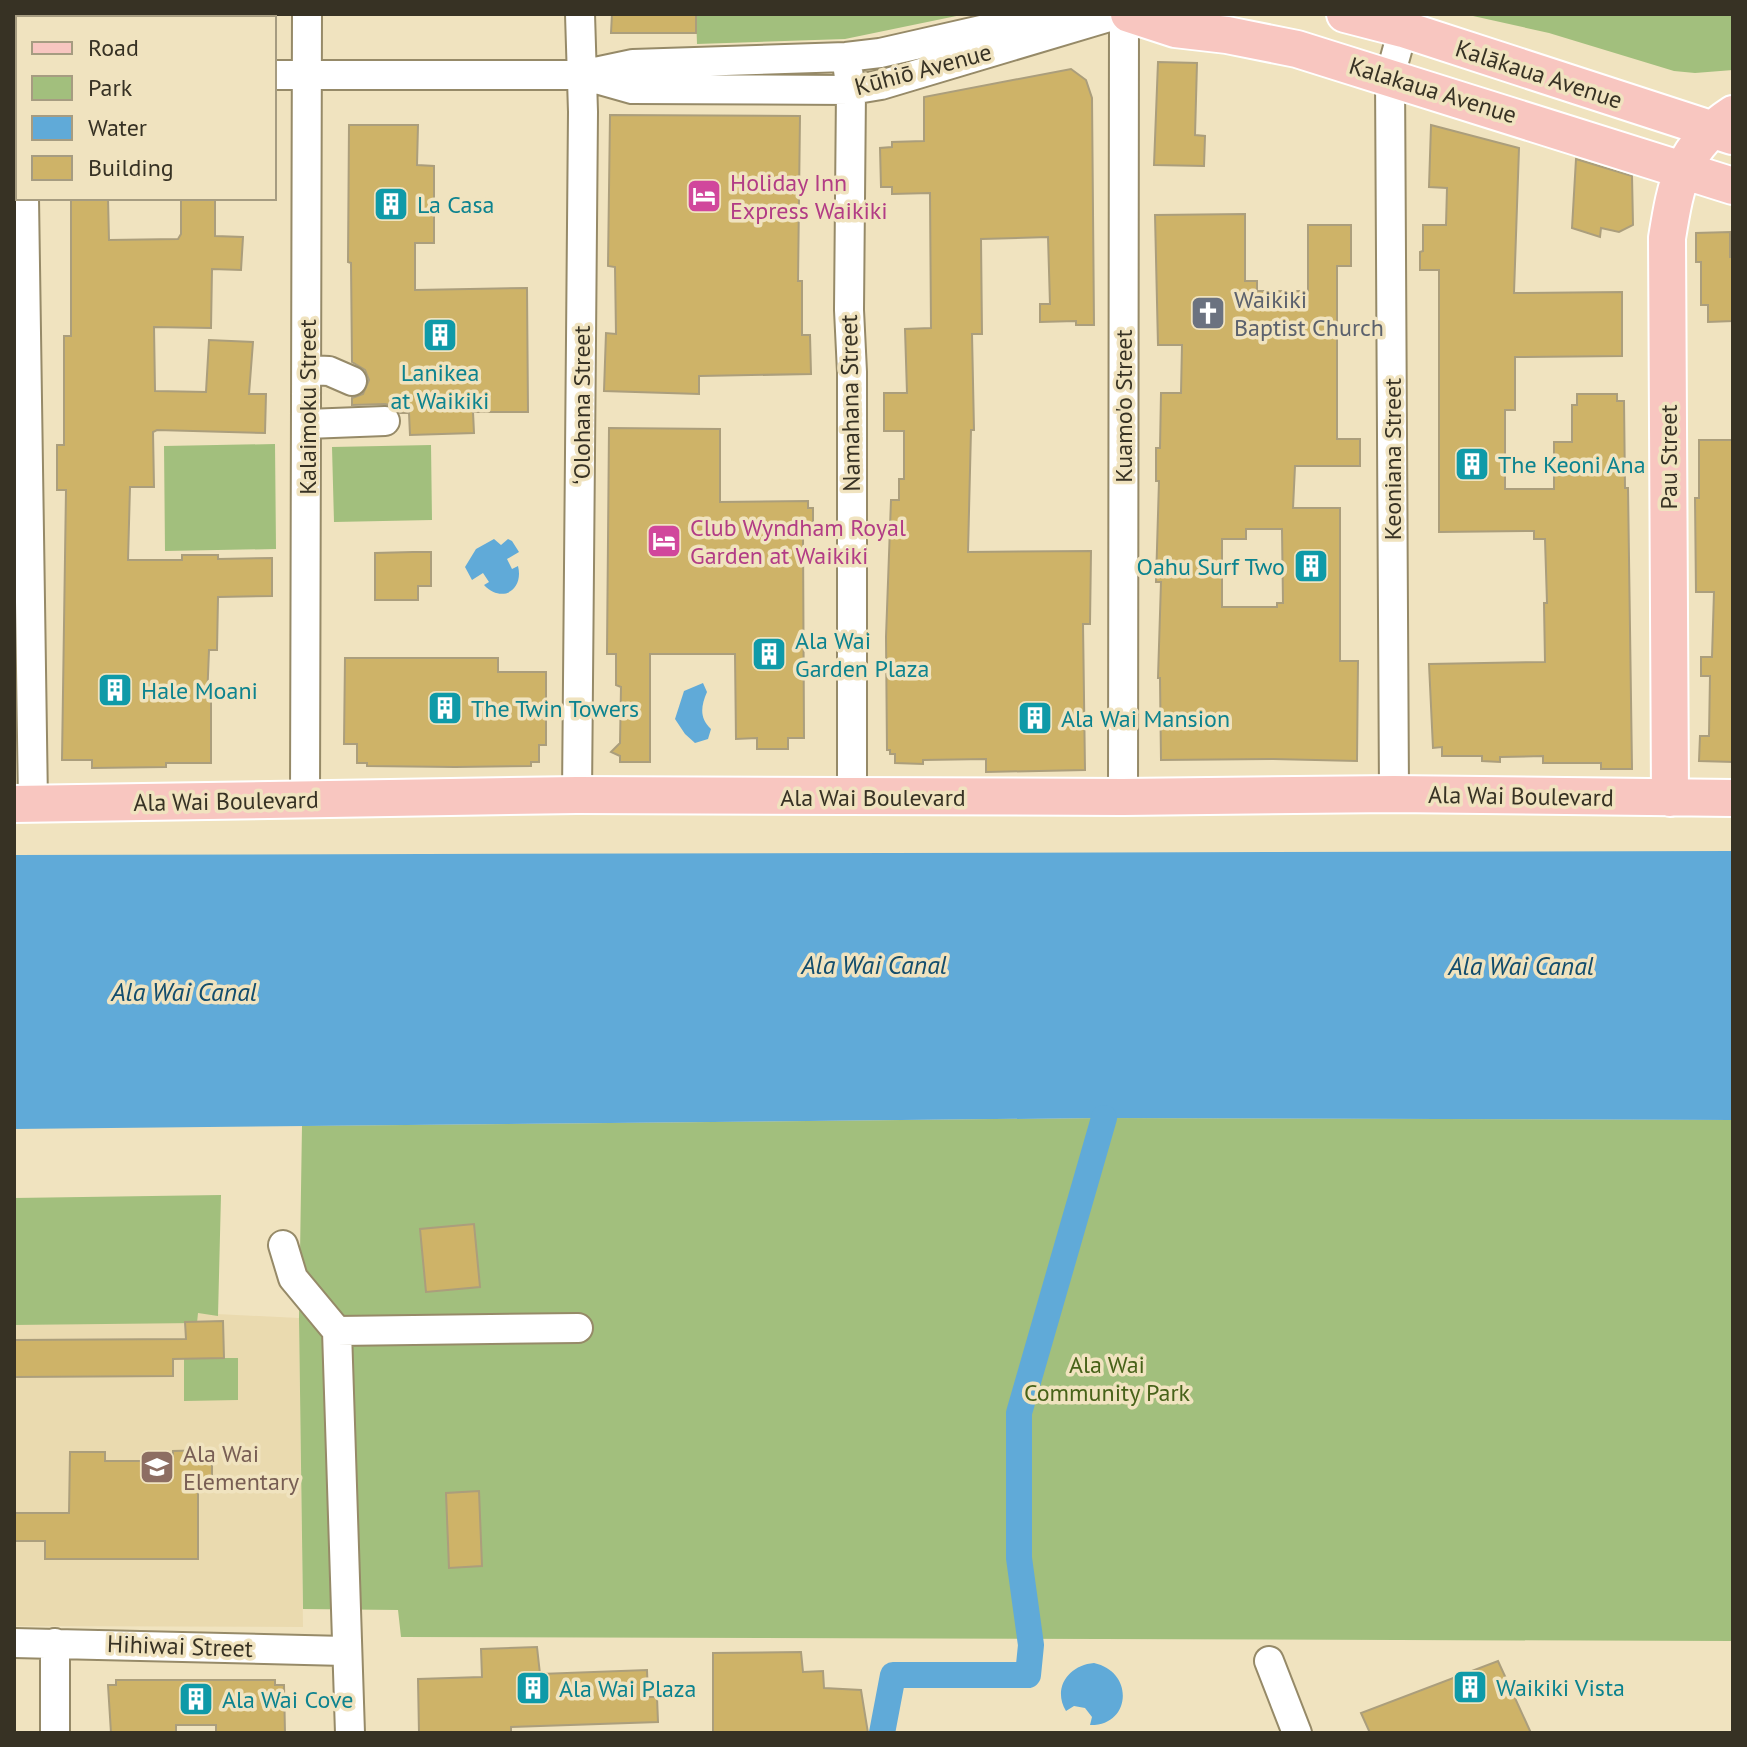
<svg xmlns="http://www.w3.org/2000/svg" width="1747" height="1747" font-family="'PT Sans',sans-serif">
<rect width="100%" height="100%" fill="#f0e3bf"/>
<path fill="#eadaaf" d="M 197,1313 L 299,1318 L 303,1627 L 14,1626 L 14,1325 L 197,1322 Z"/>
<path fill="#a2bf7d" d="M 696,14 L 966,14 L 845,39 L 697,44 Z
M 1464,14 L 1733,14 L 1733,70 L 1695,73 L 1674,71 L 1549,33 Z
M 275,444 L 276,549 L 165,551 L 164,446 Z
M 431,445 L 432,520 L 334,522 L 332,447 Z
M 1104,1118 L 1733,1120 L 1733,1641 L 401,1637 L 398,1610 L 303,1609 L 299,1318 L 302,1126 Z
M 221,1195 L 218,1316 L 198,1313 L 197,1323 L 14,1325 L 14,1198 Z
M 184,1358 L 238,1358 L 238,1400 L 184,1401 Z"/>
<path fill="#60aad8" d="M 494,539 L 501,545 L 508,539 L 512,541 L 519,552 L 507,559 L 512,569 L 518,566 C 524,590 502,604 484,585 L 489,582 L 483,573 L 472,580 L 465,567 L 476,549 Z
M 703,683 L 707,692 C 701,706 699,718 711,729 L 708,739 L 695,743 L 685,734 L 675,719 L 684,691 Z
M 1733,851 L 1733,1120 L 1104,1118 L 14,1129 L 14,855 Z
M 1094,1663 C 1135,1672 1131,1726 1090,1725 L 1092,1717 L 1085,1708 L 1074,1706 L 1066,1711 C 1052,1688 1069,1665 1094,1663 Z"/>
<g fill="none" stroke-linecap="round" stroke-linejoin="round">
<path stroke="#60aad8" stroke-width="26" d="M 882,1733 L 893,1675 L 1028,1675 L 1031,1645 L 1019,1558 L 1019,1413 L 1104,1118"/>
</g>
<path fill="#ceb368" stroke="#ab9e7c" stroke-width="2" fill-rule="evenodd" d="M 612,14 L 696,14 L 696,33 L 611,33 Z
M 1158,62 L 1197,63 L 1195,135 L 1205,136 L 1204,166 L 1154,165 Z
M 1071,69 L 1086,80 L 1092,98 L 1094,325 L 1076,325 L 1076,321 L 1040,322 L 1040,304 L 1050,304 L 1048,237 L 981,239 L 982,334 L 972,334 L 974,430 L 971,430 L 968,552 L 1091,551 L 1090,624 L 1083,624 L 1085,770 L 986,772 L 986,759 L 923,760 L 923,764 L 895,763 L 895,754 L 890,754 L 890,750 L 887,750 L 886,637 L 891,500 L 899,500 L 899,479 L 904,479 L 904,431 L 884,431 L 884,393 L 907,393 L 905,329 L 931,328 L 930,193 L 892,194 L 892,187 L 881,187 L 880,148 L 892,147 L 892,142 L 924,141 L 924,97 Z
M 610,115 L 800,116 L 798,281 L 802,281 L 802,335 L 810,335 L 811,374 L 699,376 L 699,394 L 604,391 L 606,333 L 616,334 L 615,267 L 608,266 Z
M 349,125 L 418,125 L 417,165 L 434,166 L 434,243 L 415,243 L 415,290 L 527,288 L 528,412 L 473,412 L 474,433 L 410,435 L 409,413 L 400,413 L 394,406 L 385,404 L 352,405 L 352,398 L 363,394 L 369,380 L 365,370 L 352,362 L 351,263 L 348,262 Z
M 1431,125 L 1519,148 L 1514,293 L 1622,292 L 1622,356 L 1515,357 L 1515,410 L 1505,410 L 1505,489 L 1554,489 L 1554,442 L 1572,442 L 1572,405 L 1577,405 L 1577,394 L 1617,394 L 1617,401 L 1624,401 L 1625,488 L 1628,488 L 1632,769 L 1601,769 L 1601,763 L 1543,763 L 1543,756 L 1500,757 L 1500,762 L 1482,761 L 1482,756 L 1442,756 L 1442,747 L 1433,748 L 1429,664 L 1545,662 L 1544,603 L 1547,603 L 1545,539 L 1534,539 L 1534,531 L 1439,532 L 1439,270 L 1420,270 L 1420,252 L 1423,251 L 1423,225 L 1446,225 L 1447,188 L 1429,187 Z
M 1576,159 L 1632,176 L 1633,225 L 1619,232 L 1601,228 L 1600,237 L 1572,228 Z
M 71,198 L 108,198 L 109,240 L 178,239 L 181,234 L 181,198 L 215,198 L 215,236 L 243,237 L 241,270 L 212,269 L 211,328 L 154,327 L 155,391 L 206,392 L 209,340 L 253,342 L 249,394 L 266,394 L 265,433 L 157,430 L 153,432 L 154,487 L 130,487 L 128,560 L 182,560 L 182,555 L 218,555 L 218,559 L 272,558 L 272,596 L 218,597 L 217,650 L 209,650 L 207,700 L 211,700 L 211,763 L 166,763 L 166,767 L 92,768 L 92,760 L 62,760 L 66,490 L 57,490 L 57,445 L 64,445 L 64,336 L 71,336 Z
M 1245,214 L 1245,281 L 1257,281 L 1257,291 L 1308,291 L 1308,225 L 1351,225 L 1351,266 L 1337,266 L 1337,439 L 1360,439 L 1360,466 L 1295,466 L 1293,508 L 1340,508 L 1340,661 L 1358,661 L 1357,761 L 1273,759 L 1161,760 L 1160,678 L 1158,678 L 1161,582 L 1156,582 L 1159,481 L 1156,481 L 1156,448 L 1160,448 L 1161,393 L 1181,393 L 1182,345 L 1158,345 L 1155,215 ZM 1246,529 L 1282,529 L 1283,603 L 1277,603 L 1277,607 L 1222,607 L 1222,539 L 1246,539 Z
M 1730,232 L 1730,257 L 1733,257 L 1733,321 L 1708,322 L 1708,305 L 1701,305 L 1701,262 L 1696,262 L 1696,233 Z
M 609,428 L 720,429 L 720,502 L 808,501 L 808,508 L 813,508 L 813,536 L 803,536 L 804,738 L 788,738 L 788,749 L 757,749 L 757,738 L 736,739 L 735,654 L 650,654 L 650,762 L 620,762 L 620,756 L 611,752 L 620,743 L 621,687 L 616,685 L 616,654 L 607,654 Z
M 1699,440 L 1733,440 L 1733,762 L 1699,761 L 1700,736 L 1709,736 L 1710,676 L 1701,676 L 1701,657 L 1712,657 L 1714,592 L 1696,592 L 1695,498 L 1699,498 Z
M 413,552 L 431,552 L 431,586 L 418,586 L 418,600 L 375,600 L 375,553 Z
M 345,658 L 498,658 L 498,672 L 546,672 L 546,745 L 539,745 L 539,762 L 531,762 L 531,766 L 455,767 L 367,766 L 367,763 L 357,763 L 357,744 L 344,744 Z
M 474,1224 L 480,1287 L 426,1292 L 420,1229 Z
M 223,1321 L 224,1358 L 173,1359 L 173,1376 L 14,1377 L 14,1340 L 186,1339 L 185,1322 Z
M 212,1450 L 212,1489 L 198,1489 L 198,1559 L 45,1559 L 45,1541 L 14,1541 L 14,1513 L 69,1513 L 70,1452 L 105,1452 L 105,1461 L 173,1461 L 173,1451 Z
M 479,1491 L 482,1566 L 449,1568 L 446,1493 Z
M 537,1647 L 540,1674 L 647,1670 L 648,1697 L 657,1697 L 658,1722 L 511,1727 L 511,1733 L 419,1733 L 418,1679 L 482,1677 L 481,1649 Z
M 801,1652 L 803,1672 L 823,1671 L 824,1688 L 861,1690 L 868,1733 L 713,1733 L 713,1653 Z
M 1498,1661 L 1531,1733 L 1370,1733 L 1361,1713 Z
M 116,1680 L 275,1680 L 275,1685 L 284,1685 L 285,1733 L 216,1733 L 216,1725 L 176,1725 L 176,1733 L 111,1733 L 108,1685 L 116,1685 Z"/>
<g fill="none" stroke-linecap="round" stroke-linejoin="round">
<g stroke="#968a68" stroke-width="32">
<path id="minor" d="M 846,57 L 851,90 L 849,310 L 852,372 L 852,797
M 274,75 L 581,75 L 633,64 L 846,57 L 880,53 L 1052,14
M 586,76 L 632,89 L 851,90 L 881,85 L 1119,14
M 14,77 L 18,76
M 24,198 L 33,803
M 308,370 L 329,371 L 352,381
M 307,424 L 385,421
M 1394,794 L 1390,76 L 1403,29
M 577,795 L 583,112 L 580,14
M 1123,797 L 1124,14
M 305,800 L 307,14
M 283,1245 L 293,1278 L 337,1331
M 14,1643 L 345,1651
M 55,1643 L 55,1733
M 1269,1661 L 1297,1733
M 350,1733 L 337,1331 L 578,1328"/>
</g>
<g stroke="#fff" stroke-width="40">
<path id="major" d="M 1129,14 L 1175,29 L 1227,35 L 1297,49 L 1733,186
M 1345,14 L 1403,29 L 1732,136
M 1670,798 L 1667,238 C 1676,183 1682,147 1733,114
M 14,804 L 577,795 L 1123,797 L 1394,794 L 1733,798"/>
</g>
<use href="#minor" stroke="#fff" stroke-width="28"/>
<use href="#major" stroke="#f8c6c0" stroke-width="36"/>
</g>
<defs>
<g id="hotel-square" transform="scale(1.8)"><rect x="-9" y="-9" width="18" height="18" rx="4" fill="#d1479c" stroke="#f0e3bf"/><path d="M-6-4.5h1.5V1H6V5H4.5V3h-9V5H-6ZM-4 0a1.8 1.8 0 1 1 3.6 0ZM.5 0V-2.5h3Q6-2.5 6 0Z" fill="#fff"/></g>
<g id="building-square" transform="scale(1.8)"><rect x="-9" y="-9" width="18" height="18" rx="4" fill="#0f9aa8" stroke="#f0e3bf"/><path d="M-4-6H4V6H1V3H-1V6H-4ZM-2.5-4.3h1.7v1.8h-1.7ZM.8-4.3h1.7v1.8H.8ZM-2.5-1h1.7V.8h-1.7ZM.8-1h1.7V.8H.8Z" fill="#fff"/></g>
<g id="church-square" transform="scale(1.8)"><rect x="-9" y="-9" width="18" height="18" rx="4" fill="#6b7280" stroke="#f0e3bf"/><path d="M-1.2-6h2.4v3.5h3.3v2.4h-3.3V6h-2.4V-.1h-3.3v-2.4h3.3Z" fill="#fff"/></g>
<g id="school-square" transform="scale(1.8)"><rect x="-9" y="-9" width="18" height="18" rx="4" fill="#8d6e63" stroke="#f0e3bf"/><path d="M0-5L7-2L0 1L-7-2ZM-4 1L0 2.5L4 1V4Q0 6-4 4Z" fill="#fff"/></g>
</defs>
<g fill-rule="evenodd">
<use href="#hotel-square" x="704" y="196"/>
<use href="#building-square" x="391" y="204"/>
<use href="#church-square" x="1208" y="313"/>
<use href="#building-square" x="440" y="335"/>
<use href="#building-square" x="1472" y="464"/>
<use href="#hotel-square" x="664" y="541"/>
<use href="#building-square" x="1311" y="566"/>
<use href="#building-square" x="769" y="654"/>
<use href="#building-square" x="115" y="690"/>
<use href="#building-square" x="445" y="708"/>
<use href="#building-square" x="1035" y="718"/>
<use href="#school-square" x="157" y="1467"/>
<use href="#building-square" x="1470" y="1687"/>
<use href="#building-square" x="533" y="1688"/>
<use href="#building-square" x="196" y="1699"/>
</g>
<g text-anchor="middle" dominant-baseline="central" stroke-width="7" stroke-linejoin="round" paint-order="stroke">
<g font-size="24" fill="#373224" stroke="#f0e3bf">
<text transform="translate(923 69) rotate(-15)">Kūhiō Avenue</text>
<text transform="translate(1539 74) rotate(18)">Kalākaua Avenue</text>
<text transform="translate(1433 90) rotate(17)">Kalakaua Avenue</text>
<text transform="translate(850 403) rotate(-91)">Namahana Street</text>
<text transform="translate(581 405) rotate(-90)">ʻOlohana Street</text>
<text transform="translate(1123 406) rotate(-90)">Kuamo'o Street</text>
<text transform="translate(307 407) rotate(-90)">Kalaimoku Street</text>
<text transform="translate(1668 457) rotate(-90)">Pau Street</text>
<text transform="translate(1392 459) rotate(-90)">Keoniana Street</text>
<text transform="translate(1521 796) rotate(1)">Ala Wai Boulevard</text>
<text x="873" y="797">Ala Wai Boulevard</text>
<text transform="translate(226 801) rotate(-1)">Ala Wai Boulevard</text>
<text transform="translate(180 1646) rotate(2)">Hihiwai Street</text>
</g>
<g font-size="24" fill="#b23c85" stroke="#f0e3bf" text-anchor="start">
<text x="730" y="182">Holiday Inn<tspan x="730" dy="28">Express Waikiki</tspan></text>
<text x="690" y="527">Club Wyndham Royal<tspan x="690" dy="28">Garden at Waikiki</tspan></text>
</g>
<g font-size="24" fill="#0d838f" stroke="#f0e3bf" text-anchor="start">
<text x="417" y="204">La Casa</text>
<text x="440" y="372" text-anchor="middle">Lanikea<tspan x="440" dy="28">at Waikiki</tspan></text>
<text x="1498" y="464">The Keoni Ana</text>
<text x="1285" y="566" text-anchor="end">Oahu Surf Two</text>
<text x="795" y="640">Ala Wai<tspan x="795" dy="28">Garden Plaza</tspan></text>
<text x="141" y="690">Hale Moani</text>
<text x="471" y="708">The Twin Towers</text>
<text x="1061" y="718">Ala Wai Mansion</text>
<text x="1496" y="1687">Waikiki Vista</text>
<text x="559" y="1688">Ala Wai Plaza</text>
<text x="222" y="1699">Ala Wai Cove</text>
</g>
<g font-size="24" fill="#5b616d" stroke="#f0e3bf" text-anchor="start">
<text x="1234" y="299">Waikiki<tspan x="1234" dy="28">Baptist Church</tspan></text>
</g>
<g font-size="24" fill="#476219" stroke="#f0e3bf">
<text x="1107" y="1364">Ala Wai<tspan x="1107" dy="28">Community Park</tspan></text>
</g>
<g font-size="24" fill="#785e54" stroke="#f0e3bf" text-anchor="start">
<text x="183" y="1453">Ala Wai<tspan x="183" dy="28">Elementary</tspan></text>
</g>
<g font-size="26" font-style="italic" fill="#134d6d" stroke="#f0e3bf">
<text x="874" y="964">Ala Wai Canal</text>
<text x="1521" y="965">Ala Wai Canal</text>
<text x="184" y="991">Ala Wai Canal</text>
</g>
</g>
<rect width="1747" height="1747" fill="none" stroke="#373224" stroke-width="32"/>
<rect x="16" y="16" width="260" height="184" fill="#f0e3bf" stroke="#a69c81" stroke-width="2"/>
<rect x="32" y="42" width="40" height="12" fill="#f8c6c0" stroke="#a69c81" stroke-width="2"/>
<text x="88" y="56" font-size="24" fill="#373224">Road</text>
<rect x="32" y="76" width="40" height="24" fill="#a2bf7d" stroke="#a69c81" stroke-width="2"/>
<text x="88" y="96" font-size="24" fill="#373224">Park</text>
<rect x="32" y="116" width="40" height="24" fill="#60aad8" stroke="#a69c81" stroke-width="2"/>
<text x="88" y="136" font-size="24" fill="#373224">Water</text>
<rect x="32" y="156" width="40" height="24" fill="#ceb368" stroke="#a69c81" stroke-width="2"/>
<text x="88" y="176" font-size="24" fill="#373224">Building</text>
</svg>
